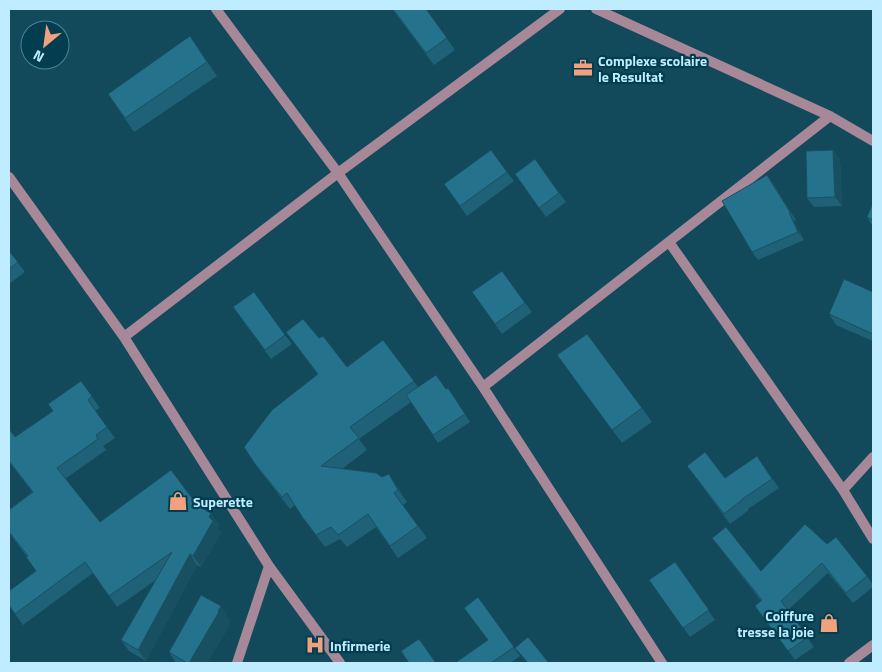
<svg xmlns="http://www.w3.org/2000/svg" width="882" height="672" font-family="'Titillium Web',sans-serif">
<rect width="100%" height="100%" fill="#12495b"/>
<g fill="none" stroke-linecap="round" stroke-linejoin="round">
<path stroke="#a68898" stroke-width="10" d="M 216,9 L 338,173 L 483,387 L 662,663
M 596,9 L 830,116 L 873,141
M 9,177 L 124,337 L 269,566 L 340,663
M 669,242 L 843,490 L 873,539
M 124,337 L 338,173 L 560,9
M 483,387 L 830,116
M 843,490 L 873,457
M 237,663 L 269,566
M 849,663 L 873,645"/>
</g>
<path fill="#1f6278" d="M 392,9 L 426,9 L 455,50 L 434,65 Z
M 190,36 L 217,76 L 134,132 L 108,94 Z
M 833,150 L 840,160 L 842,206 L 814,207 L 807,198 Z
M 535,159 L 566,202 L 546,217 L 515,174 Z
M 507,172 L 514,181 L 467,216 L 444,184 Z
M 773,183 L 796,220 L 794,221 L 804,240 L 758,260 L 752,252 Z
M 873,203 L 873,227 L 867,217 Z
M 9,251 L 25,272 L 9,284 Z
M 502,271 L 532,312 L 502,334 L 472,292 Z
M 873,292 L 873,341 L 836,325 L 829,314 Z
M 240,317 L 285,335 L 292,344 L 271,359 Z
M 286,332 L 319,338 L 347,367 L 383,340 L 418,387 L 446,389 L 453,395 L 470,422 L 438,443 L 411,402 L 359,439 L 367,450 L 342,469 L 382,477 L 389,474 L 397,486 L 407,502 L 403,505 L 427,538 L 398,558 L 376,527 L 347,547 L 340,539 L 325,547 L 312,530 L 295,505 L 290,509 L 264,476 L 255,464 L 318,375 Z
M 557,355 L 642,408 L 652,422 L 622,443 Z
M 81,381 L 100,408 L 95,411 L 115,438 L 103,446 L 106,450 L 65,479 L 100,522 L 198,506 L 219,524 L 217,528 L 221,533 L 201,567 L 197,565 L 146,661 L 129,651 L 121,640 L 156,580 L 117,607 L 93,573 L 23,625 L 9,606 L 9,591 L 36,571 L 27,557 L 9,533 L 9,510 L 32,492 L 9,462 L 9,429 L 15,437 L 53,411 Z
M 757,456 L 779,488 L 748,509 L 749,510 L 730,524 L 687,466 L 725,478 Z
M 712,538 L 761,571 L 827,544 L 867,576 L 873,585 L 873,587 L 853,603 L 828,573 L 788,610 L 814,647 L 795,660 L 755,606 L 761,601 Z
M 675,562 L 715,620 L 690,637 L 649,580 Z
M 478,597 L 520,656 L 510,663 L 455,663 L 488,640 Z
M 230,620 L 228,625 L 229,626 L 207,663 L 176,663 L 169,652 Z"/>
<path fill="#195061" d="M 833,150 L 840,160 L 842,206 L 835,197 Z
M 767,175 L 773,183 L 796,220 L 790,212 Z
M 789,212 L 794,221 L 804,240 L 798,232 Z
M 389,474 L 397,486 L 407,502 L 398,490 Z
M 211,513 L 219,524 L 217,528 L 221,533 L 201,567 L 193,556 Z
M 190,554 L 197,565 L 146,661 L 138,650 Z
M 221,606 L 230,620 L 228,625 L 229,626 L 207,663 L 189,663 Z"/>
<path fill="#24728b" stroke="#195061" d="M 393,9 L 426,9 L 447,38 L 426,53 Z
M 190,36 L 207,62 L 125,118 L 108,94 Z
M 491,150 L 507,172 L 460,206 L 444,184 Z
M 833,150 L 835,197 L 807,198 L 806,151 Z
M 535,159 L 559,193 L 539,208 L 515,174 Z
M 767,175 L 790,212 L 789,212 L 798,232 L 752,252 L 722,201 Z
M 873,203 L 873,220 L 867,217 Z
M 9,251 L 18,262 L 9,269 Z
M 502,271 L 525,303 L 495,324 L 472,292 Z
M 844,279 L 873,292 L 873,334 L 829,314 Z
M 254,292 L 285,335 L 265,350 L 233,307 Z
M 303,319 L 319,338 L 323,336 L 347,367 L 383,340 L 414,381 L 350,427 L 359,438 L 321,466 L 376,473 L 382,477 L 389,474 L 398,490 L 394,493 L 418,526 L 390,546 L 368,514 L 338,535 L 331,527 L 316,535 L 303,518 L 287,493 L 282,497 L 255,464 L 244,447 L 272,410 L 318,374 L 286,332 Z
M 587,334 L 642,408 L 612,430 L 557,355 Z
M 436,375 L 446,389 L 448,388 L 465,414 L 433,435 L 406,395 Z
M 81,381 L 92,396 L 88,400 L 107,427 L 96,435 L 98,439 L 57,468 L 100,522 L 171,470 L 198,506 L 211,513 L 209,517 L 213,521 L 193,556 L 190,554 L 138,650 L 121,640 L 172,552 L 109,596 L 85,562 L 15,614 L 9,605 L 9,591 L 36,571 L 26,557 L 28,556 L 9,532 L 9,510 L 33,492 L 9,461 L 9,429 L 15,437 L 53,411 L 48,404 Z
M 705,452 L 725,478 L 757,456 L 772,479 L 741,500 L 742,500 L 724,514 L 687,466 Z
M 805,524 L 827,544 L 836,537 L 867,576 L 846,593 L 822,563 L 781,601 L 808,637 L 788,651 L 755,606 L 762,600 L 712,538 L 726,527 L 761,571 Z
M 675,562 L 709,610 L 683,628 L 649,580 Z
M 201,595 L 221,606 L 218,611 L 219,612 L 189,663 L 187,663 L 169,652 Z
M 478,597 L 514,647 L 491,663 L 455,663 L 488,640 L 464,608 Z
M 528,637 L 549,663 L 528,663 L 515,648 Z
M 419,639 L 436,663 L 409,663 L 401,651 Z"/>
<defs>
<g id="office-bare" transform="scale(1.5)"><path d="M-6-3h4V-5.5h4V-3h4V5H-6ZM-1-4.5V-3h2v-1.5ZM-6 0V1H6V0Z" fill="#f2a17e" stroke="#023e50" stroke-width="2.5" paint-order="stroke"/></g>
<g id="shop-bare" transform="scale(1.5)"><path d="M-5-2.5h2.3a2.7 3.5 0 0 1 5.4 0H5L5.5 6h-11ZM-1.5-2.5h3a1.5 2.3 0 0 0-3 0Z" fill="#f2a17e" stroke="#023e50" stroke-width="2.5" paint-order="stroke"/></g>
<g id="hospital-bare" transform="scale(1.5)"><path d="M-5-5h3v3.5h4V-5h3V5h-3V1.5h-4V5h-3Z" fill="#f2a17e" stroke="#023e50" stroke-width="2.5" paint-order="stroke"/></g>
</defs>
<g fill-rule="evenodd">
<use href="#office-bare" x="583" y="68"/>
<use href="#shop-bare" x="178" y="501"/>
<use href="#shop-bare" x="829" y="623"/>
<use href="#hospital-bare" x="315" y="645"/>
</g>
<g text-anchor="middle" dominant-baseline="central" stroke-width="4.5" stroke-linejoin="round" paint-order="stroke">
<g font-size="14" font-weight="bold" fill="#bfecfe" stroke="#023e50" text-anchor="start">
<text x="598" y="60">Complexe scolaire<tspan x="598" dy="16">le Resultat</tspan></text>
<text x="193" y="501">Superette</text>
<text x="814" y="615" text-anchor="end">Coiffure<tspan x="814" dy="16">tresse la joie</tspan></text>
<text x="330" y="645">Infirmerie</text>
</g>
</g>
<rect width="882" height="672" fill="none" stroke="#bfecfe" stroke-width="20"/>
<g transform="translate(45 45) rotate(209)"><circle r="24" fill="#023e50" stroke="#4e8496"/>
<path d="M0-4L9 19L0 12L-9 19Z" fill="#f2a17e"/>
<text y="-8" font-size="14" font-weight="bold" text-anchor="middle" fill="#bfecfe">N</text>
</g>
</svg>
